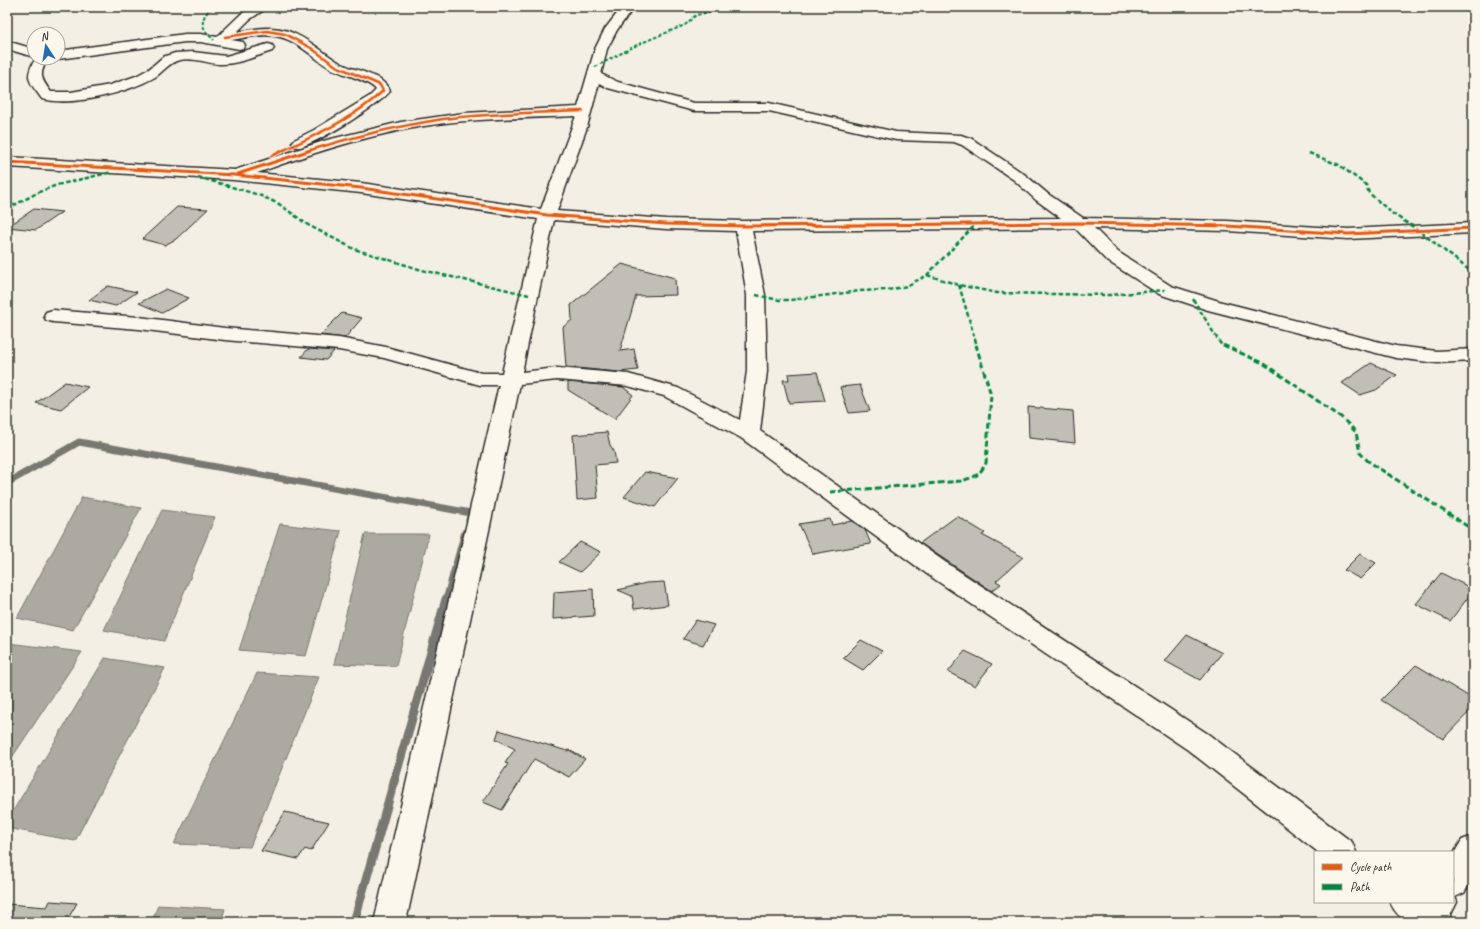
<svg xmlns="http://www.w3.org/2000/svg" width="1480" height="929" font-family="Caveat,sans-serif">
<rect width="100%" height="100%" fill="#f3efe4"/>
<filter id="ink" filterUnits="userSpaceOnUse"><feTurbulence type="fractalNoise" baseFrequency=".025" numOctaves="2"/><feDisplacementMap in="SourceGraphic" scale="8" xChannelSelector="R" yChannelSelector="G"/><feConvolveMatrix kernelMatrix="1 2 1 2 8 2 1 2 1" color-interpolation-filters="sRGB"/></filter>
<g filter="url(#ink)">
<path fill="#aca9a2" stroke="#787772" d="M 82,497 L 141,508 L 73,630 L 17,618 Z
M 162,510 L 215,517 L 164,641 L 104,630 Z
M 280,524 L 341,531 L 306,656 L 239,650 Z
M 365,534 L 429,534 L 396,666 L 334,664 Z
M 8,643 L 82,652 L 7,765 L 7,644 Z
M 105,658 L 165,668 L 75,841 L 7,828 L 7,821 Z
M 257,673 L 319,677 L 250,847 L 174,844 Z
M 158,905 L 225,909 L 221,922 L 152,922 Z"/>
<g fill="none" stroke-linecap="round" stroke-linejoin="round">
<path stroke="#787772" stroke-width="7" d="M 7,483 L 79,442 L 471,513 L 469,520
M 446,600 L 465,532"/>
<path stroke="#787772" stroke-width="9" d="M 354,922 L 446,599"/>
</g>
<path fill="#c0beb6" stroke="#2b2b2b" d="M 177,207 L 208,209 L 176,239 L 165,245 L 142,239 Z
M 34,209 L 62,212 L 36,230 L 7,227 Z
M 622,264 L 675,278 L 676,295 L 636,296 L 620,351 L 634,349 L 638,370 L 619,372 L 566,367 L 563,327 L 572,320 L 571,305 Z
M 108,286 L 137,292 L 116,306 L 89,300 Z
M 166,289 L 189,298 L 162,313 L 139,303 Z
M 342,313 L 362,318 L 345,338 L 320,335 Z
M 308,349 L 334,351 L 326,360 L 301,357 Z
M 1371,363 L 1397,375 L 1376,390 L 1360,395 L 1342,383 Z
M 817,372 L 825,401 L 789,403 L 783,380 L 789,380 L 788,374 Z
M 65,382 L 88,387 L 61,409 L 36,403 Z
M 568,382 L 623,387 L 633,395 L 615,419 L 568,390 Z
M 860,385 L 870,411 L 849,413 L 840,387 Z
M 1028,407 L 1073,411 L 1075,443 L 1029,438 Z
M 607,432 L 610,445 L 614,451 L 616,463 L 595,465 L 598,498 L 577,500 L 573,435 Z
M 645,472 L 678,478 L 655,507 L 624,497 Z
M 957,516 L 985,533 L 982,535 L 1023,557 L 996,581 L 1001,584 L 992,591 L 920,543 Z
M 830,519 L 832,525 L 852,521 L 865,530 L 871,544 L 813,554 L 799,524 Z
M 580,542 L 601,552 L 580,572 L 559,562 Z
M 1360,554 L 1376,563 L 1360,579 L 1344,570 Z
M 1441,573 L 1473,589 L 1473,591 L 1450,621 L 1416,604 Z
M 664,582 L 668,605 L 634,609 L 632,596 L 618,590 L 646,583 Z
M 593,589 L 594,616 L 553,619 L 554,592 Z
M 696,620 L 714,625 L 703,645 L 683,639 Z
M 1187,635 L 1222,653 L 1200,680 L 1165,661 Z
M 861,640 L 882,651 L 863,670 L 843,658 Z
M 965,651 L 992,664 L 975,686 L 948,672 Z
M 1416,665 L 1473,699 L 1473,708 L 1443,739 L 1381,700 Z
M 499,730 L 567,751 L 569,750 L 585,759 L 569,777 L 534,759 L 502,810 L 483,802 L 508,764 L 505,763 L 515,749 L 496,739 Z
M 285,812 L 329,822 L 311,851 L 305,849 L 298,859 L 261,851 Z
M 50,901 L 77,903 L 66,922 L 7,922 L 7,904 L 47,907 Z"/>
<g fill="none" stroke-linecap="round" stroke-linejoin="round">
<g stroke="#2b2b2b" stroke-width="3">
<path id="minor" d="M 254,7 L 268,7 L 249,20 L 237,32 C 254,29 271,25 288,31 C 308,38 323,53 340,63 C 357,72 381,73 390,91 C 380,105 320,141 303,146 C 299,148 297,147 294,146 L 292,143 L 294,140 L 314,130 L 370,96 L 376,90 C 371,81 342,74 332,69 C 315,60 300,42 280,37 C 264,33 247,37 231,40 L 243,42 L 245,45 L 243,48 L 239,49 L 201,42 L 185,42 L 58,59 L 55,58 L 58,58 L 58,51 L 185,34 L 201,34 L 217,37 L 241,14 Z
M 622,7 L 634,7 L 617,30 L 607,49 L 601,74 L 618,82 L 694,103 L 769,103 L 896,132 L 961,135 L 972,139 L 1024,174 L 1048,194 L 1083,218 L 1227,221 L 1348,229 L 1473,223 L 1473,233 L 1348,239 L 1227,231 L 1094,228 L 1118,252 L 1171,286 L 1222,302 L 1396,346 L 1437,351 L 1473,349 L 1473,361 L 1437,363 L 1396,358 L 1208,310 L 1159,294 L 1106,260 L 1075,228 L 752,231 L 765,295 L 767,371 L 760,431 L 945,562 L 1208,734 L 1352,842 L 1356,852 L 1318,852 L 1188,750 L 927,574 L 741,438 L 664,396 L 628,386 L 557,380 L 520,384 L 406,922 L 374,922 L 499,385 L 480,385 L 384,358 L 339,350 L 225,340 L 139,329 L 53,322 L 46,320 L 44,316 L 46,312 L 53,310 L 139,317 L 225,328 L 339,338 L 386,347 L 481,373 L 502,373 L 538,219 L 361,193 L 234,180 L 7,167 L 7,157 L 235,170 L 327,140 L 401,122 L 464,113 L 578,107 L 595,49 L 605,29 ZM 599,83 L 608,88 L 694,111 L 769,111 L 896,140 L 954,142 L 962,145 L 1014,180 L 1036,200 L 1061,218 L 743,221 L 666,219 L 557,211 L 587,127 ZM 576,116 L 541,209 L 361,183 L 257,173 C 318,151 380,131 445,123 C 489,118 532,118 576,116 ZM 554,220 L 666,229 L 736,231 L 747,295 L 747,371 L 740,420 L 678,388 L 628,374 L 557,368 L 522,372 Z
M 7,41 L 34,49 L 34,57 L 7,49 Z
M 268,44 L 272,45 L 274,48 L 272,51 C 256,56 237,65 219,64 C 206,63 193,57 180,60 C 169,62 163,72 155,77 C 127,93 73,107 42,99 C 30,82 23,78 36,58 L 48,58 C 39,74 40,78 51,92 L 71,92 L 110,85 L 136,76 L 149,69 L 163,57 L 175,53 L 193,52 L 226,56 Z
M 1473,836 L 1473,878 L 1464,893 L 1455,897 L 1457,902 L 1447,922 C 1421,922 1402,929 1390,902 L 1453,902 L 1453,855 L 1462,840 Z"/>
</g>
<use href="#minor" fill="#fbf7ec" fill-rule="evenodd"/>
<path stroke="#00873e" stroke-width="2" stroke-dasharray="3.5 2" stroke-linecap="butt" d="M 212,7 C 198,21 201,28 214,40
M 595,67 L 639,44 L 685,25 L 696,15 L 730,7"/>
<path stroke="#00873e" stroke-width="2.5" stroke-dasharray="4.5 2.5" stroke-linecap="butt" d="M 1309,153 L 1339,165 L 1366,185 L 1369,193 L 1393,214 L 1418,230 L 1473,273
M 198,177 L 259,195 L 279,204 L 308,225 L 354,249 L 422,270 L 529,295
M 7,209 L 39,192 L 57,185 L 112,172
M 927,275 L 959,285 L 997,293 L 1110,295 L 1165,290
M 959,285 L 977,346
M 756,295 L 779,300 L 790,300 L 860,291 L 888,290 L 907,286 L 927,275 L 975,225
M 1193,299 L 1220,343 L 1224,346"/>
<path stroke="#00873e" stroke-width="3" stroke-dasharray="6 3" stroke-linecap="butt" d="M 1223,345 L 1263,363 L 1341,417 L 1356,432 L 1360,453 L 1368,461 L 1473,530
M 830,492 L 961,481 C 975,477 979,476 986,463 L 991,395 L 976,345"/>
<g stroke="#fbf7ec" stroke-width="4">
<path id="cycleway-far1" d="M 225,37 L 267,31 L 285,34 L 311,48 L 336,66 L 380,85 L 383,91 C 354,118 318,134 282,151
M 307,151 C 352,137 397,126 443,119 C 490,113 537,113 583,111"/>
</g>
<g stroke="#fbf7ec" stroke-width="5">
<path id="cycleway" d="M 271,156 L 284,150
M 7,162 L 234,175 L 361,188 L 547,215 L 666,224 L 743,226 L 1079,223 L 1227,226 L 1348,234 L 1473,228
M 238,174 L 311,150"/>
</g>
<use href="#cycleway-far1" stroke="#e8590c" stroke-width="2.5"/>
<use href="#cycleway" stroke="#e8590c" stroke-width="3"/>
</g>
</g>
<rect width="1480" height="929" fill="none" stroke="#fbf7ec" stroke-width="24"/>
<rect x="12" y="12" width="1456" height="905" fill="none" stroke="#2b2b2b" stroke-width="1.5" filter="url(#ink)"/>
<rect x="1314" y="851" width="140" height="52" fill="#fbf7ec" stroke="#a8a59f"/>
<rect x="1322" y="864" width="20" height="6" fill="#e8590c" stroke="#a8a59f"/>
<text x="1350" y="871" font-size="12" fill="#2b2b2b">Cycle path</text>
<rect x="1322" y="884" width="20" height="6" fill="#00873e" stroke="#a8a59f"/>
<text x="1350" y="891" font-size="12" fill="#2b2b2b">Path</text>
<g transform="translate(46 46) rotate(348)"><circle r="19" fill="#fbf7ec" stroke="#a8a59f"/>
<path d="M0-3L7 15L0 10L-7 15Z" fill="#1f6fb2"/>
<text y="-6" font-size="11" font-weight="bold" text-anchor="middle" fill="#2b2b2b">N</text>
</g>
</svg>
